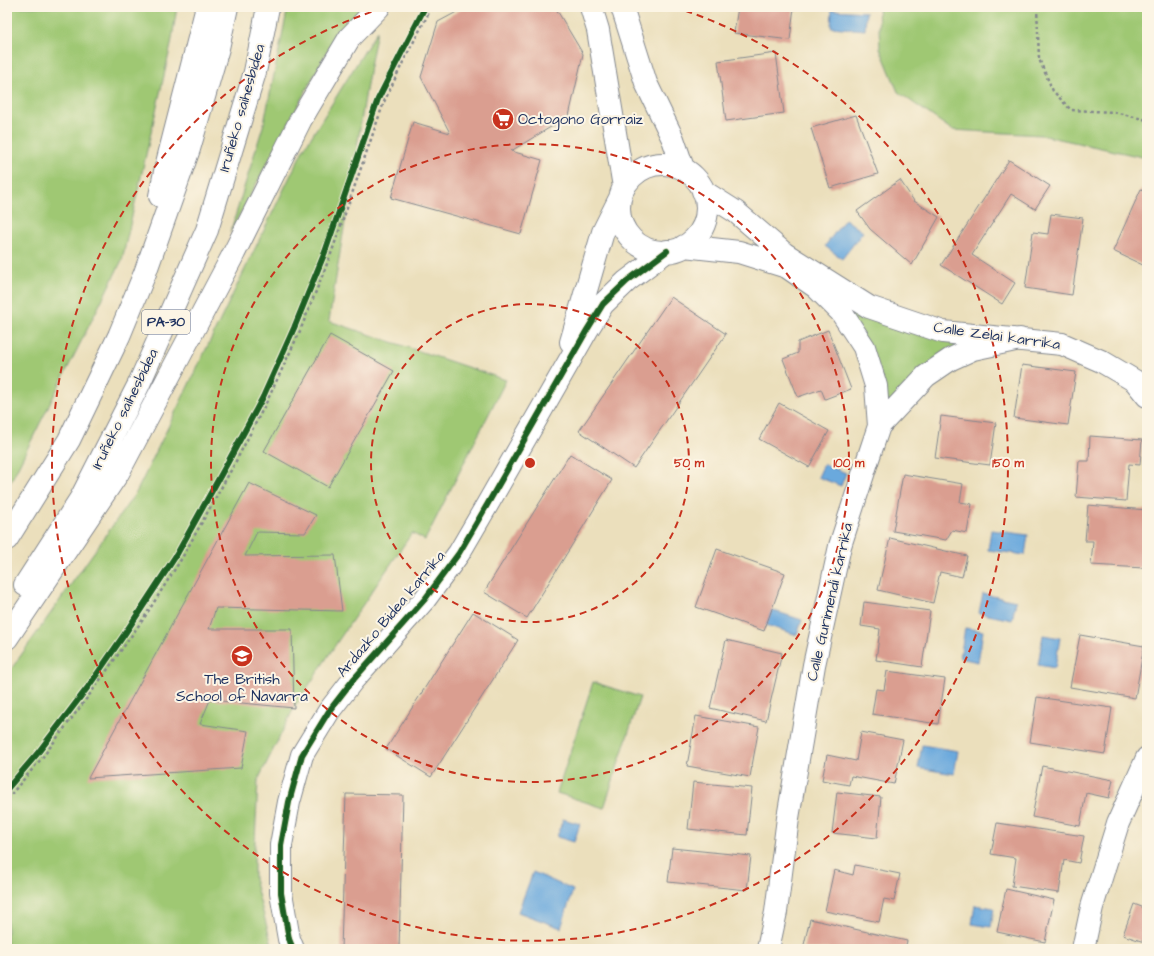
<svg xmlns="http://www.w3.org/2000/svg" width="1154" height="956" font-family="'Architects Daughter',sans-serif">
<rect width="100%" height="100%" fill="#fcf5e5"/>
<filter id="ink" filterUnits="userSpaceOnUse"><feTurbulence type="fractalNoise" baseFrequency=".025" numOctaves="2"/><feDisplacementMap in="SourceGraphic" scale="8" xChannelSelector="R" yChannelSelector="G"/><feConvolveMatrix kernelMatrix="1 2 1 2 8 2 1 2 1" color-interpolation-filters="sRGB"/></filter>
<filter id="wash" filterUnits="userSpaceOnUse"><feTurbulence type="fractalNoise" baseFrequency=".012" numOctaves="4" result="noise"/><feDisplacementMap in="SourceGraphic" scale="16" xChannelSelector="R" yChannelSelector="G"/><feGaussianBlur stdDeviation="0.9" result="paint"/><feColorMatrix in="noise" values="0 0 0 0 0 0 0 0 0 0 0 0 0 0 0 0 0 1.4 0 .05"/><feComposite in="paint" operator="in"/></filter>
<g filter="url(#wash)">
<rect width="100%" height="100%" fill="#ebdfbc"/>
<path fill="#9fc873" stroke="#5d7c68" d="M 7,7 L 177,7 L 171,45 L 122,260 L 10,483 L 7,481 Z
M 288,7 L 361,7 L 326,53 L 230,233 L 264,123 Z
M 878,7 L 1147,7 L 1147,158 L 1041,135 L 952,130 L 898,92 L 880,48 Z
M 377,31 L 370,66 L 329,321 L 506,380 L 425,540 L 412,533 L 338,641 L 294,708 L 258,780 L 254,862 L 254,879 L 273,949 L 9,949 L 7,944 L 7,675 L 137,491 L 302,152 Z
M 842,301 L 965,345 L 886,407 Z
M 593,682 L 640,697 L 604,808 L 557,793 Z"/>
<path fill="#6aa9dd" stroke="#426c9e" d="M 832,10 L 866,12 L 865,30 L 831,27 Z
M 845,219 L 863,232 L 842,259 L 825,246 Z
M 824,464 L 846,473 L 841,486 L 818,477 Z
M 991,530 L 1028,535 L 1025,555 L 988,550 Z
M 983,594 L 1016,601 L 1012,620 L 979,613 Z
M 771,610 L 802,620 L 797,635 L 766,625 Z
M 965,628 L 983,631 L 978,662 L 960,658 Z
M 1043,635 L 1060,638 L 1055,668 L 1038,665 Z
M 922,745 L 958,751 L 954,774 L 918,768 Z
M 563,819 L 580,824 L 574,842 L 557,837 Z
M 533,872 L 573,890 L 561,928 L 518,912 Z
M 975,905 L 994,908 L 991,927 L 972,924 Z"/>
<g id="blocks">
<path fill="#da9e90" d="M 466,7 L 555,7 L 583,54 L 569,116 L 511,151 L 542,160 L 521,234 L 391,198 L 413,122 L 450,133 L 421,77 L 438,22 Z
M 738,7 L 794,7 L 790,40 L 734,33 Z
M 776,53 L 784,113 L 726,121 L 718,61 Z
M 856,115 L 878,174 L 830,188 L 811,128 Z
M 1009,160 L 1050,186 L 1035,209 L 1011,194 L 972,255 L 1015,283 L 1002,304 L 941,265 Z
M 900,180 L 914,201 L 939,217 L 912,265 L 870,229 L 857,211 Z
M 1141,189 L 1147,191 L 1147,267 L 1113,251 Z
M 1051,214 L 1083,218 L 1072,295 L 1025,288 L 1033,232 L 1048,234 Z
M 671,297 L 726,334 L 634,468 L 579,431 Z
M 828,330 L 851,389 L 825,399 L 821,389 L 798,397 L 783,359 L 798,353 L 798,342 Z
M 330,335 L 394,371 L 328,487 L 264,451 Z
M 1022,365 L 1076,372 L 1068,425 L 1014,418 Z
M 779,403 L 829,431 L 809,467 L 759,439 Z
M 941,416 L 996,423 L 990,465 L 935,458 Z
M 1090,436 L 1142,440 L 1140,465 L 1129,464 L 1126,501 L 1076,497 L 1079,461 L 1089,461 Z
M 570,454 L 612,480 L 527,618 L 484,592 Z
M 903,474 L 963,484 L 960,502 L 972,504 L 967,533 L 952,530 L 946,540 L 893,531 Z
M 249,483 L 316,515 L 305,533 L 257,532 L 245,556 L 335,555 L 342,611 L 216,608 L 209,629 L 292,629 L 294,708 L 210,700 L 200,724 L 248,731 L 241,768 L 88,778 Z
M 1088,505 L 1147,510 L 1147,553 L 1145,553 L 1144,568 L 1091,565 L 1093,541 L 1085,541 Z
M 890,538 L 967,556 L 962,577 L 940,572 L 933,603 L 878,590 Z
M 717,549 L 785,573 L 764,631 L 696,607 Z
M 864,602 L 930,611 L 922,667 L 876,660 L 880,629 L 861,626 Z
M 473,612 L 518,640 L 431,777 L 386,749 Z
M 1080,635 L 1144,646 L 1135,698 L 1070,687 Z
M 726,640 L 782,653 L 766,721 L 710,708 Z
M 887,671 L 945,679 L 938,724 L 872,714 L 876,689 L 884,690 Z
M 1037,697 L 1112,708 L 1105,754 L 1030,742 Z
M 696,716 L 759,727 L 750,777 L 687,766 Z
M 861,732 L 903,740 L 894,784 L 851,776 L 849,785 L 822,780 L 827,755 L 856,761 Z
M 1042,766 L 1113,780 L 1109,798 L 1086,793 L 1080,826 L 1032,817 Z
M 693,782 L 752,788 L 747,835 L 688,829 Z
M 837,792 L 881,797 L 877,838 L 832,833 Z
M 346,794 L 403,795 L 399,949 L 341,949 Z
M 997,823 L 1084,836 L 1079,863 L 1064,860 L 1059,893 L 1012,886 L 1016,858 L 991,854 Z
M 672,848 L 751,856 L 747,890 L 668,882 Z
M 855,865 L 900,874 L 894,901 L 884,899 L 879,922 L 825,911 L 834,870 L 853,875 Z
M 1006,889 L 1054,900 L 1045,942 L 997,932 Z
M 1134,904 L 1147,909 L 1147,943 L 1123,935 Z
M 810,919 L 907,941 L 905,949 L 803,949 Z"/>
</g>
</g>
<g filter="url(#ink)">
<use href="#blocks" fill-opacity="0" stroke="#83878d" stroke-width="1"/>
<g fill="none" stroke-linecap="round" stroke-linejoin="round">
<g stroke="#83878d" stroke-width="24">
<path id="minor" d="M 591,7 L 598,30 L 624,187
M 622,7 L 646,83 L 673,139 L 683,168
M619 208a44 44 0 1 1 88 0a44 44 0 1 1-88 0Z
M 703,191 L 736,212 L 785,254 L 869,307 L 943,332 L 1062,344 L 1101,361 L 1135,381 L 1147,396
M 684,246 L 739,252 L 787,267 L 816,287 L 841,312 L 864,347 L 876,386 L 879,426
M 571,342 L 603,232 L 619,200
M 293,949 L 289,939 L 281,893 L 281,845 L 289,802 L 302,755 L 329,711 L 353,680 L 425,599 L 459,553 L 487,505 L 587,330 L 603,304 L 627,281 L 667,251
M 768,949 L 776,912 L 788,818 L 814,665 L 840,546 L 868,459 L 879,426 L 926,376 L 951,359 L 973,349 L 1020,339
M 1083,949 L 1092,907 L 1118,823 L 1147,758"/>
</g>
<g stroke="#83878d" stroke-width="24">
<path id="highway" d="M 160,196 L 166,167 L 207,7
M 7,539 L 69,440 L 119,336 L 145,273 L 189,149 L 218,48 L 227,7
M 25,585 L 81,498 L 138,386 L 207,230 L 255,72 L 268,7
M 7,638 L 118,473 L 232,257 L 301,119 L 350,37 L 379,7"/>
</g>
<path stroke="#83878d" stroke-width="2.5" stroke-dasharray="3 3" stroke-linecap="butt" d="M 1037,7 L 1039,59 L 1053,91 L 1071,110 L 1114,112 L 1147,120
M 7,799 L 42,758 L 93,690 L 144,618 L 182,558 L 234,465 L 268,399 L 300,331 L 331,254 L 384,102 L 404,60 L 432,7"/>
<use href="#minor" stroke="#fff" stroke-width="22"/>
<use href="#highway" stroke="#fff" stroke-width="22"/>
<g stroke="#fcf5e5" stroke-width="8">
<path id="cycleway" d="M 7,789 L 37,754 L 88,687 L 124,635 L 177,554 L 228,462 L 263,397 L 294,328 L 325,252 L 378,99 L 425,7
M 293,949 L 289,939 L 281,893 L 281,845 L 289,802 L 302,755 L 329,711 L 353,680 L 425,599 L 459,553 L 487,505 L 587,330 L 603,304 L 627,281 L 667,251"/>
</g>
<use href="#cycleway" stroke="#1b5e20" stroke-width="6"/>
</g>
</g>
<g fill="none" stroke="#c8321e" stroke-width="2" stroke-dasharray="7 5">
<circle cx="530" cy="463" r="159"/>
<circle cx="530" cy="463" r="319"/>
<path d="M674 7A478 478 0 1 1 386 7"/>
</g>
<defs>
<g id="supermarket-disc" transform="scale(1.15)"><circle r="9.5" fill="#c8321e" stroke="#fcf5e5"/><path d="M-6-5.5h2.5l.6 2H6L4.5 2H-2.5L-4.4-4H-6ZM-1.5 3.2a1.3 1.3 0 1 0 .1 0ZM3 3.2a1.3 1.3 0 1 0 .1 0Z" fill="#fff"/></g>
<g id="school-disc" transform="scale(1.15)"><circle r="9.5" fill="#c8321e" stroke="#fcf5e5"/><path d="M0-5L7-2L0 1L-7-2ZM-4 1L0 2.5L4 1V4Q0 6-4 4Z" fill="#fff"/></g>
</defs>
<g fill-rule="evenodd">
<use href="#supermarket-disc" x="503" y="119"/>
<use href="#school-disc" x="242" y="656"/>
</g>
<g text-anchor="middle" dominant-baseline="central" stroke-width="4" stroke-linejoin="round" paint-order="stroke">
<rect fill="#fcf5e5" stroke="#5e6a86" stroke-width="1" x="142" y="310" width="48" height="24" rx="3"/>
<g font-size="14" font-weight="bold" fill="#1b2f5e">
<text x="166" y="322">PA-30</text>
</g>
<g font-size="15" fill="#1b2f5e" stroke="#fcf5e5">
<text transform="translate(242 108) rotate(-74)">Iruñeko saihesbidea</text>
<text transform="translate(997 336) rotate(8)">Calle Zelai karrika</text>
<text transform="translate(125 409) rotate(-64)">Iruñeko saihesbidea</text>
<text transform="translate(830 602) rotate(-77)">Calle Gurimendi karrika</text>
<text transform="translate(391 614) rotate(-50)">Ardazko Bidea karrika</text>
</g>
<g font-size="15" fill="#1b2f5e" stroke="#fcf5e5" text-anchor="start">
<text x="518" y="119">Octogono Gorraiz</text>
<text x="242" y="679" text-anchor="middle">The British<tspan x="242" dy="17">School of Navarra</tspan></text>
</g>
</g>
<circle cx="530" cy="463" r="6" fill="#c8321e" stroke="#fcf5e5" stroke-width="2"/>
<g font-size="12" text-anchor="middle" font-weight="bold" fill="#c8321e" stroke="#fcf5e5" stroke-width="4" stroke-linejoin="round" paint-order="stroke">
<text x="689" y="467">50 m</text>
<text x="849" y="467">100 m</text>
<text x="1008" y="467">150 m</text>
</g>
<rect width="1154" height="956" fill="none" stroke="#fcf5e5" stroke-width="24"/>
</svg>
